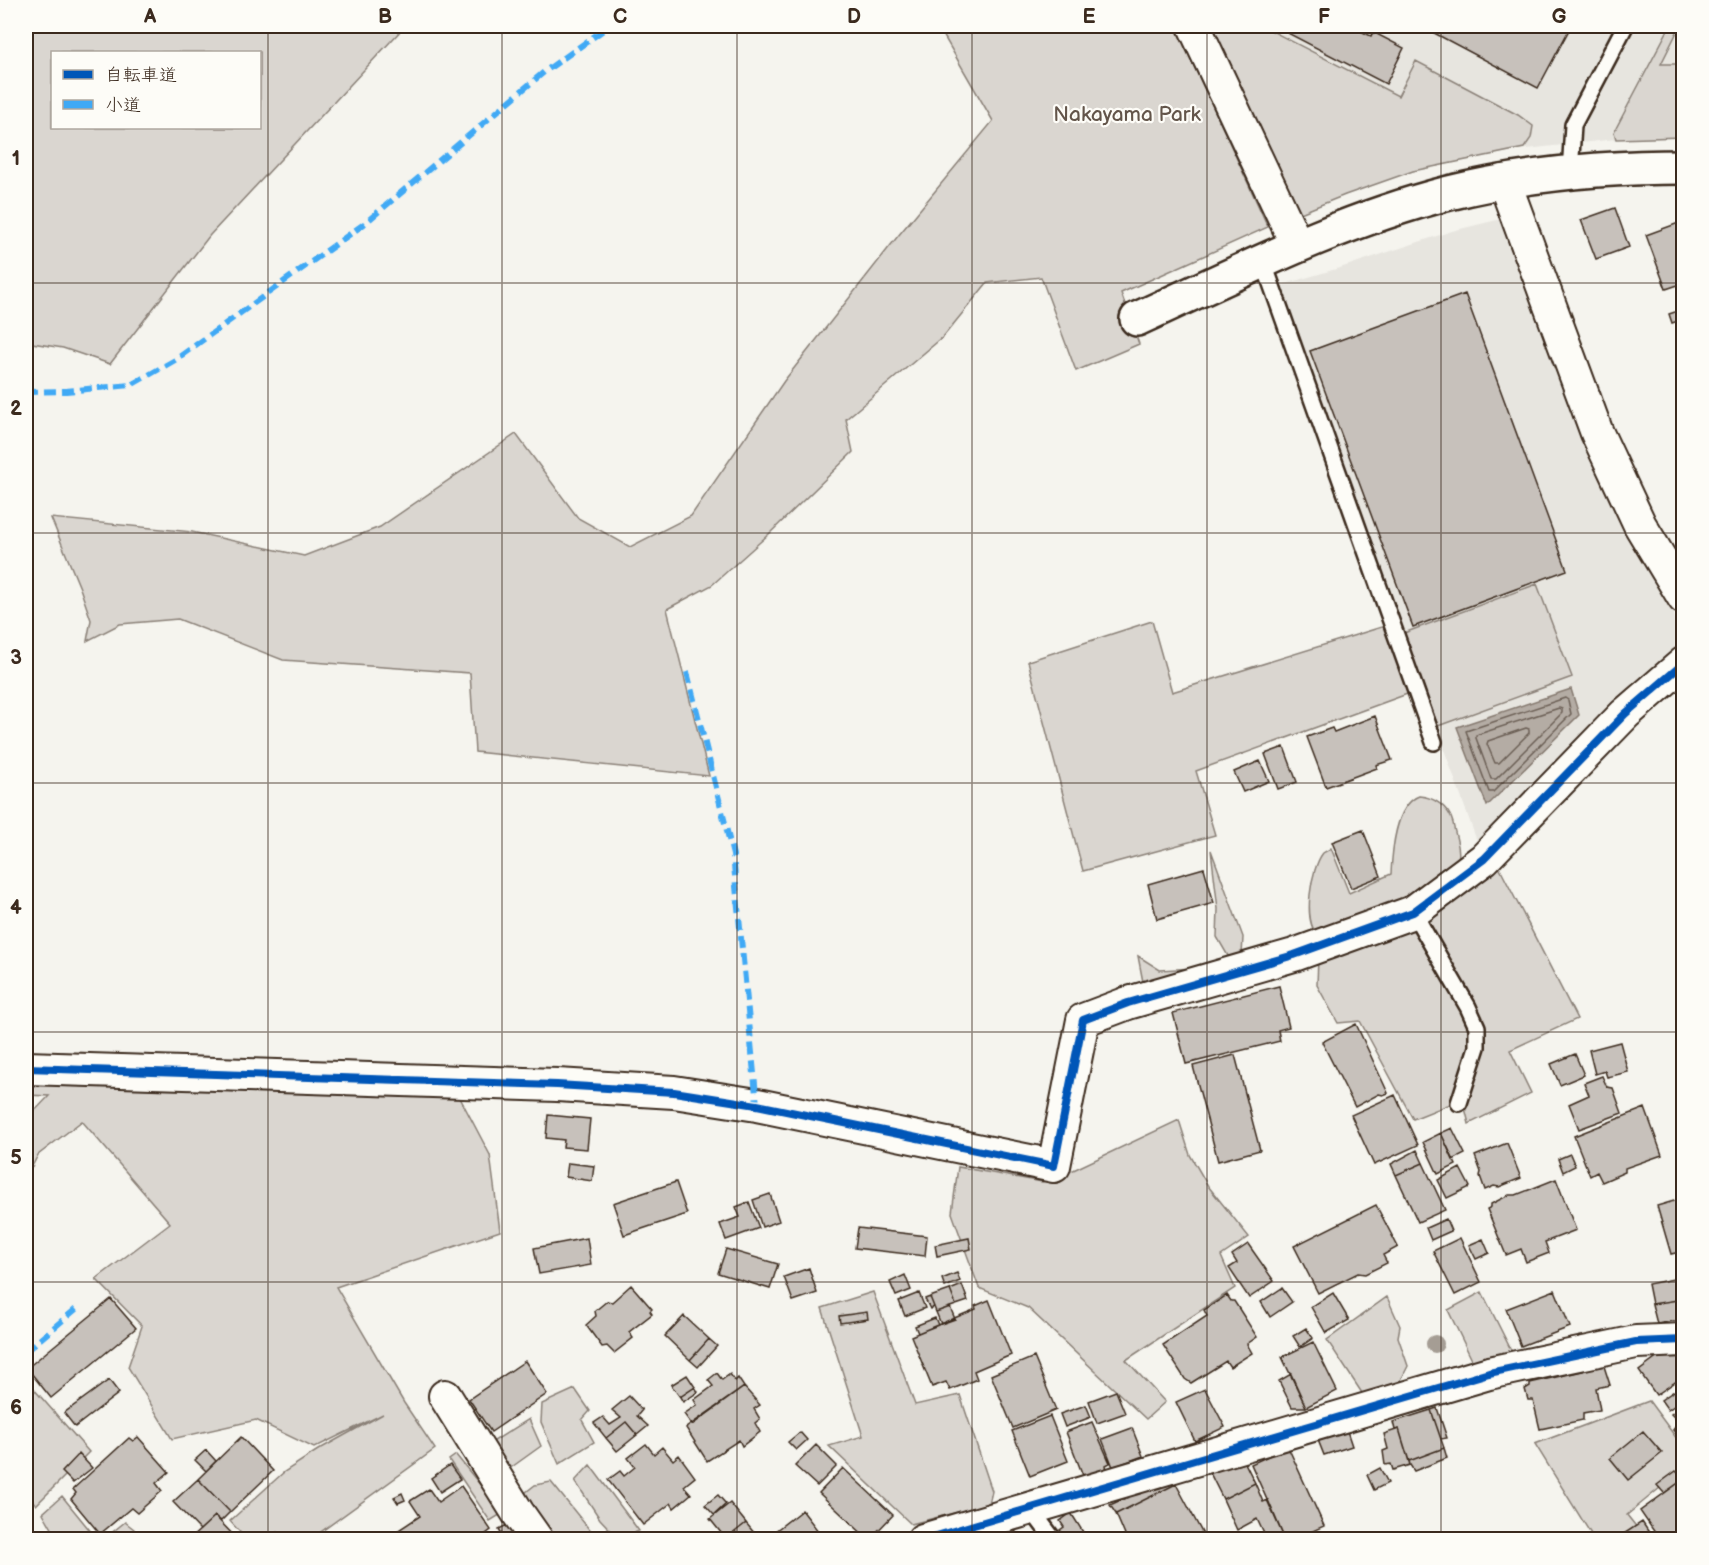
<svg xmlns="http://www.w3.org/2000/svg" width="1709" height="1565" font-family="'Balsamiq Sans','Klee One',sans-serif">
<rect width="100%" height="100%" fill="#f5f4ee"/>
<filter id="ink" filterUnits="userSpaceOnUse"><feTurbulence type="fractalNoise" baseFrequency=".0167" numOctaves="2"/><feDisplacementMap in="SourceGraphic" scale="12" xChannelSelector="R" yChannelSelector="G"/><feConvolveMatrix kernelMatrix="1 2 1 2 8 2 1 2 1" color-interpolation-filters="sRGB"/></filter>
<g filter="url(#ink)">
<path fill="#e7e5df" d="M 1211,26 L 1683,26 L 1683,137 L 1616,139 L 1518,150 L 1413,171 L 1345,195 L 1298,214 Z
M 1501,219 L 1566,393 L 1663,588 L 1682,633 L 1679,647 L 1478,844 L 1278,286 L 1343,267 L 1452,231 Z"/>
<path fill="#dad6d0" stroke="#8a8077" stroke-width="1.5" fill-rule="evenodd" d="M 26,26 L 405,26 L 210,235 L 110,364 L 63,348 L 26,342 ZM 260,52 L 260,128 L 52,128 L 52,52 Z
M 938,26 L 1176,26 L 1268,227 L 1121,293 L 1139,344 L 1076,371 L 1041,277 L 987,283 L 943,337 L 846,419 L 853,452 L 769,534 L 712,585 L 667,609 L 709,776 L 475,752 L 470,673 L 283,660 L 178,619 L 120,624 L 87,641 L 91,620 L 80,588 L 51,518 L 192,532 L 304,556 L 380,527 L 516,434 L 578,518 L 630,547 L 691,516 L 784,381 L 898,236 L 993,121 Z
M 1211,26 L 1262,26 L 1398,96 L 1416,61 L 1518,115 L 1533,126 L 1531,138 L 1524,148 L 1413,171 L 1345,195 L 1298,214 Z
M 1670,26 L 1680,26 L 1661,64 L 1683,64 L 1683,137 L 1616,139 L 1614,132 Z
M 1537,584 L 1572,677 L 1438,726 L 1404,633 Z
M 1152,621 L 1172,692 L 1385,626 L 1410,693 L 1196,771 L 1215,835 L 1083,871 L 1028,661 Z
M 1419,796 C 1434,797 1449,807 1453,823 C 1455,835 1462,852 1457,864 C 1447,888 1345,924 1318,935 C 1302,922 1311,868 1323,853 C 1326,851 1329,850 1331,848 L 1349,893 L 1391,874 C 1392,852 1395,805 1419,796 Z
M 1211,850 L 1243,937 L 1242,955 L 1228,956 L 1217,937 L 1218,909 Z
M 1497,863 L 1577,1019 L 1510,1050 L 1531,1093 L 1469,1124 L 1464,1104 L 1484,1027 L 1426,918 Z
M 1414,921 L 1470,1027 L 1472,1046 L 1453,1103 L 1413,1119 L 1360,1021 L 1338,1023 L 1317,985 L 1318,958 Z
M 1138,956 L 1160,970 L 1194,968 L 1198,971 L 1143,982 Z
M 26,1079 L 459,1096 L 490,1155 L 500,1231 L 336,1287 L 404,1403 L 435,1449 L 311,1539 L 285,1539 L 278,1532 L 270,1539 L 246,1539 L 230,1521 L 284,1472 L 318,1450 L 383,1414 L 314,1448 L 256,1420 L 172,1439 L 128,1367 L 142,1326 L 96,1279 L 170,1223 L 82,1121 L 38,1155 L 26,1178 L 26,1120 L 49,1096 L 26,1095 Z
M 1179,1120 L 1190,1155 L 1208,1186 L 1249,1237 L 1221,1256 L 1235,1288 L 1126,1360 L 1165,1402 L 1146,1419 L 1028,1308 L 979,1288 L 952,1213 L 958,1167 L 1042,1182 L 1067,1173 Z
M 873,1292 L 915,1405 L 960,1395 L 992,1491 L 989,1504 L 911,1524 L 829,1446 L 863,1436 L 822,1308 Z
M 1482,1292 L 1513,1354 L 1473,1362 L 1448,1310 Z
M 1387,1297 L 1400,1326 L 1398,1337 L 1408,1366 L 1399,1384 L 1364,1396 L 1327,1340 Z
M 26,1380 L 89,1452 L 36,1505 L 26,1492 Z
M 575,1389 L 590,1411 L 582,1420 L 594,1442 L 559,1464 L 541,1422 L 542,1404 Z
M 1649,1401 L 1683,1447 L 1683,1469 L 1627,1515 L 1646,1539 L 1594,1539 L 1535,1444 Z
M 529,1419 L 541,1446 L 502,1474 L 486,1446 Z
M 456,1455 L 503,1513 L 490,1521 L 449,1460 Z
M 590,1465 L 639,1531 L 619,1539 L 600,1519 L 575,1481 Z
M 551,1482 L 597,1539 L 545,1539 L 521,1496 L 535,1485 Z
M 62,1496 L 97,1539 L 58,1539 L 43,1513 Z
M 125,1522 L 134,1529 L 125,1539 L 104,1539 Z"/>
<path fill="#b4aca4" stroke="#84786e" stroke-width="1.5" d="M 1571,689 L 1579,715 L 1487,806 L 1457,727 Z"/>
<g fill="none" stroke-linecap="round" stroke-linejoin="round">
<path stroke="#6b5e54" stroke-width="1.5" d="M 1565,698 L 1568,700 L 1571,714 L 1493,792 L 1489,792 L 1466,731 Z
M 1559,708 L 1562,709 L 1562,713 L 1496,779 L 1491,779 L 1476,738 L 1476,735 Z
M 1526,728 L 1529,729 L 1529,733 L 1499,763 L 1495,763 L 1487,744 L 1488,741 Z"/>
</g>
<path fill="#c7c1bb" stroke="#3b2a1e" stroke-width="1.5" d="M 1279,26 L 1350,26 L 1371,36 L 1373,32 L 1404,48 L 1386,84 L 1278,28 Z
M 1421,26 L 1571,26 L 1538,88 Z
M 1615,208 L 1629,247 L 1596,259 L 1581,220 Z
M 1684,221 L 1684,283 L 1666,289 L 1646,235 Z
M 1465,294 L 1567,570 L 1413,627 L 1310,351 Z
M 1684,309 L 1684,319 L 1672,323 L 1669,314 Z
M 1375,716 L 1392,760 L 1376,765 L 1377,768 L 1326,787 L 1307,737 L 1332,728 L 1334,732 Z
M 1284,747 L 1297,782 L 1278,789 L 1265,754 Z
M 1260,761 L 1269,781 L 1243,792 L 1234,772 Z
M 1363,830 L 1381,876 L 1351,888 L 1332,842 Z
M 1204,868 L 1214,903 L 1157,919 L 1148,884 Z
M 1279,986 L 1289,1027 L 1278,1030 L 1280,1041 L 1186,1064 L 1173,1013 Z
M 1356,1024 L 1388,1093 L 1383,1095 L 1379,1094 L 1355,1107 L 1322,1042 Z
M 1620,1042 L 1628,1072 L 1607,1077 L 1605,1071 L 1595,1074 L 1589,1050 Z
M 1575,1054 L 1584,1075 L 1560,1085 L 1551,1064 Z
M 1235,1055 L 1260,1150 L 1218,1161 L 1193,1066 Z
M 1602,1076 L 1607,1087 L 1613,1088 L 1622,1113 L 1579,1129 L 1569,1104 L 1589,1095 L 1584,1083 Z
M 1395,1095 L 1418,1145 L 1374,1165 L 1351,1115 Z
M 1645,1108 L 1662,1155 L 1625,1168 L 1625,1172 L 1602,1182 L 1597,1172 L 1590,1176 L 1574,1136 Z
M 548,1115 L 590,1119 L 587,1149 L 563,1147 L 564,1140 L 546,1138 Z
M 1452,1128 L 1465,1154 L 1453,1160 L 1441,1133 Z
M 1441,1133 L 1456,1165 L 1438,1174 L 1423,1142 Z
M 1507,1143 L 1521,1178 L 1499,1187 L 1494,1186 L 1485,1190 L 1480,1176 L 1481,1172 L 1475,1156 Z
M 1417,1150 L 1423,1163 L 1396,1175 L 1391,1164 Z
M 1570,1154 L 1575,1166 L 1563,1172 L 1558,1159 Z
M 568,1163 L 594,1166 L 592,1181 L 566,1177 Z
M 1423,1163 L 1445,1210 L 1418,1222 L 1396,1175 Z
M 1460,1168 L 1470,1187 L 1447,1198 L 1438,1180 Z
M 1556,1179 L 1576,1230 L 1545,1242 L 1549,1253 L 1526,1262 L 1521,1249 L 1506,1255 L 1487,1209 L 1491,1207 L 1491,1204 L 1509,1195 L 1516,1195 Z
M 676,1182 L 687,1214 L 624,1235 L 613,1203 Z
M 770,1194 L 779,1221 L 762,1227 L 753,1200 Z
M 1684,1198 L 1684,1251 L 1671,1254 L 1657,1206 Z
M 749,1202 L 759,1228 L 726,1240 L 720,1224 L 740,1217 L 736,1207 Z
M 1376,1205 L 1398,1247 L 1383,1255 L 1387,1263 L 1365,1274 L 1358,1273 L 1318,1293 L 1294,1246 Z
M 1446,1219 L 1451,1231 L 1431,1240 L 1426,1228 Z
M 858,1228 L 927,1236 L 925,1256 L 855,1248 Z
M 587,1238 L 591,1265 L 539,1274 L 534,1248 Z
M 969,1238 L 971,1249 L 937,1256 L 935,1245 Z
M 1460,1238 L 1481,1282 L 1455,1295 L 1433,1251 Z
M 1483,1239 L 1489,1253 L 1476,1259 L 1469,1245 Z
M 1248,1244 L 1274,1281 L 1249,1298 L 1229,1268 L 1237,1263 L 1232,1255 Z
M 726,1249 L 778,1264 L 770,1289 L 718,1273 Z
M 809,1268 L 817,1293 L 793,1301 L 784,1277 Z
M 957,1273 L 960,1281 L 945,1287 L 942,1279 Z
M 905,1275 L 911,1290 L 896,1296 L 890,1282 Z
M 1684,1277 L 1684,1299 L 1652,1304 L 1648,1284 Z
M 631,1285 L 652,1309 L 650,1311 L 652,1314 L 629,1332 L 633,1338 L 614,1353 L 607,1346 L 602,1347 L 586,1325 L 596,1316 L 595,1311 L 607,1301 L 612,1302 Z
M 962,1285 L 968,1301 L 956,1305 L 950,1290 Z
M 1282,1288 L 1292,1302 L 1270,1317 L 1261,1302 Z
M 950,1290 L 956,1305 L 936,1312 L 930,1297 Z
M 1555,1290 L 1570,1327 L 1521,1346 L 1506,1309 Z
M 919,1293 L 925,1308 L 905,1316 L 899,1301 Z
M 1333,1293 L 1349,1320 L 1326,1333 L 1311,1307 Z
M 1227,1295 L 1231,1301 L 1234,1301 L 1257,1337 L 1247,1344 L 1252,1353 L 1230,1367 L 1226,1361 L 1191,1383 L 1185,1379 L 1163,1345 L 1207,1316 L 1204,1310 Z
M 930,1297 L 934,1307 L 930,1309 L 925,1299 Z
M 111,1299 L 136,1328 L 51,1398 L 27,1368 Z
M 1684,1299 L 1684,1319 L 1657,1324 L 1652,1304 Z
M 989,1300 L 1011,1355 L 974,1371 L 977,1379 L 950,1390 L 946,1382 L 932,1387 L 911,1336 L 976,1309 L 975,1306 Z
M 950,1307 L 955,1319 L 941,1324 L 936,1312 Z
M 867,1312 L 868,1319 L 840,1323 L 839,1316 Z
M 684,1316 L 709,1339 L 690,1360 L 665,1336 Z
M 935,1318 L 938,1325 L 918,1333 L 915,1326 Z
M 1306,1328 L 1313,1338 L 1300,1347 L 1293,1336 Z
M 709,1339 L 717,1346 L 698,1367 L 690,1360 Z
M 1313,1342 L 1337,1391 L 1306,1407 L 1282,1357 Z
M 1662,1354 L 1684,1354 L 1684,1376 L 1656,1395 L 1639,1371 Z
M 1034,1357 L 1056,1410 L 1013,1428 L 991,1375 Z
M 525,1361 L 547,1394 L 491,1432 L 469,1399 Z
M 1603,1363 L 1610,1385 L 1596,1388 L 1600,1410 L 1583,1413 L 1583,1420 L 1540,1429 L 1533,1400 L 1528,1400 L 1525,1389 L 1530,1386 L 1530,1383 L 1583,1371 L 1582,1368 Z
M 717,1373 L 722,1380 L 730,1374 L 735,1381 L 738,1378 L 744,1387 L 692,1425 L 684,1414 L 697,1405 L 694,1400 L 713,1386 L 708,1380 Z
M 1291,1374 L 1306,1407 L 1292,1407 L 1279,1381 Z
M 687,1375 L 695,1387 L 680,1397 L 671,1385 Z
M 109,1380 L 119,1393 L 75,1427 L 64,1413 Z
M 695,1387 L 698,1392 L 683,1402 L 680,1397 Z
M 744,1387 L 760,1405 L 754,1409 L 760,1419 L 755,1423 L 760,1432 L 742,1446 L 739,1440 L 707,1461 L 686,1428 Z
M 1205,1389 L 1225,1427 L 1195,1441 L 1176,1402 Z
M 1116,1391 L 1125,1413 L 1097,1423 L 1089,1401 Z
M 1674,1391 L 1681,1401 L 1668,1410 L 1661,1400 Z
M 629,1396 L 642,1410 L 637,1416 L 648,1426 L 637,1435 L 626,1422 L 606,1438 L 594,1423 L 603,1417 L 610,1425 L 621,1418 L 612,1410 Z
M 1684,1404 L 1684,1436 L 1680,1438 L 1673,1430 L 1679,1422 L 1671,1414 Z
M 1086,1405 L 1091,1417 L 1065,1427 L 1060,1414 Z
M 1437,1408 L 1447,1438 L 1441,1439 L 1431,1410 Z
M 1431,1410 L 1444,1448 L 1409,1461 L 1399,1429 L 1395,1430 L 1393,1422 Z
M 1050,1416 L 1068,1461 L 1030,1476 L 1012,1431 Z
M 626,1422 L 637,1435 L 617,1451 L 606,1438 Z
M 1092,1422 L 1110,1463 L 1106,1465 L 1107,1470 L 1084,1478 L 1066,1432 Z
M 1132,1428 L 1143,1456 L 1113,1467 L 1102,1439 Z
M 1346,1428 L 1352,1446 L 1324,1455 L 1316,1435 Z
M 1399,1429 L 1410,1465 L 1393,1470 L 1391,1464 L 1385,1465 L 1383,1451 L 1388,1449 L 1384,1434 Z
M 1643,1431 L 1662,1453 L 1628,1480 L 1610,1458 Z
M 800,1432 L 807,1440 L 796,1450 L 788,1442 Z
M 138,1437 L 169,1472 L 156,1483 L 162,1491 L 137,1513 L 131,1508 L 100,1534 L 71,1499 L 76,1493 L 73,1489 L 129,1438 L 133,1441 Z
M 241,1437 L 273,1471 L 230,1512 L 198,1479 Z
M 646,1444 L 654,1454 L 662,1447 L 673,1460 L 679,1455 L 695,1477 L 684,1486 L 691,1494 L 674,1508 L 671,1503 L 643,1525 L 608,1480 L 620,1471 L 624,1476 L 635,1467 L 628,1458 Z
M 816,1445 L 837,1466 L 817,1486 L 795,1466 Z
M 1288,1447 L 1324,1526 L 1293,1540 L 1285,1540 L 1251,1464 Z
M 1444,1448 L 1447,1458 L 1414,1471 L 1410,1465 L 1409,1461 Z
M 206,1450 L 216,1461 L 206,1471 L 195,1460 Z
M 79,1454 L 92,1468 L 73,1483 L 62,1472 Z
M 1242,1457 L 1255,1483 L 1223,1499 L 1210,1473 Z
M 450,1465 L 460,1479 L 440,1492 L 431,1478 Z
M 843,1468 L 893,1515 L 869,1540 L 819,1493 Z
M 1380,1468 L 1388,1483 L 1374,1490 L 1367,1475 Z
M 1676,1471 L 1684,1479 L 1664,1493 L 1657,1485 Z
M 1171,1477 L 1176,1484 L 1116,1514 L 1110,1505 Z
M 198,1479 L 230,1512 L 221,1521 L 215,1516 L 200,1530 L 173,1502 Z
M 1684,1479 L 1684,1532 L 1674,1540 L 1660,1540 L 1640,1511 Z
M 1255,1483 L 1263,1502 L 1268,1500 L 1285,1540 L 1267,1540 L 1257,1519 L 1237,1530 L 1223,1499 Z
M 1176,1484 L 1206,1540 L 1127,1540 L 1116,1514 Z
M 461,1486 L 491,1530 L 478,1540 L 390,1540 L 388,1537 L 420,1516 L 410,1501 L 429,1489 L 438,1502 Z
M 402,1493 L 405,1500 L 398,1503 L 394,1497 Z
M 718,1495 L 726,1504 L 714,1515 L 705,1505 Z
M 730,1503 L 746,1523 L 726,1539 L 710,1519 Z
M 802,1510 L 822,1536 L 817,1540 L 774,1540 L 770,1535 Z
M 1071,1513 L 1088,1540 L 1067,1540 L 1060,1530 L 1064,1527 L 1060,1521 Z
M 215,1516 L 238,1540 L 189,1540 Z
M 1642,1522 L 1654,1540 L 1621,1540 L 1619,1537 Z
M 746,1523 L 760,1540 L 726,1540 L 726,1539 Z
M 507,1525 L 513,1535 L 505,1539 L 499,1529 Z
M 1015,1530 L 1017,1535 L 1025,1535 L 1027,1540 L 997,1540 Z"/>
<g fill="none" stroke-linecap="round" stroke-linejoin="round">
<g stroke="#3b2a1e" stroke-width="20">
<path id="lane" d="M 1570,173 L 1573,125 L 1625,26
M 1263,261 L 1434,742
M 1413,912 L 1468,1007 L 1477,1027 L 1477,1047 L 1459,1103
M 1030,1508 L 1054,1540"/>
</g>
<g stroke="#3b2a1e" stroke-width="36">
<path id="street" d="M 1194,26 L 1297,245
M 1504,181 L 1597,433 L 1640,525 L 1684,598
M 26,1068 L 557,1085 L 674,1092 L 757,1105 L 1054,1166 L 1083,1020 L 1128,1003 L 1294,955 L 1413,912 L 1484,859 L 1625,714 L 1684,663
M 445,1396 L 518,1513 L 537,1540
M 923,1540 L 1489,1373 L 1636,1342 L 1684,1340"/>
</g>
<g stroke="#3b2a1e" stroke-width="38">
<path id="secondary" d="M 1137,319 C 1238,273 1339,221 1449,193 C 1525,174 1605,167 1684,167"/>
</g>
<use href="#lane" stroke="#fdfcf7" stroke-width="15"/>
<use href="#street" stroke="#fdfcf7" stroke-width="32"/>
<use href="#secondary" stroke="#fdfcf7" stroke-width="33"/>
<path stroke="#3fa9f5" stroke-width="6" stroke-dasharray="12 6" stroke-linecap="butt" d="M 26,392 L 66,391 L 131,385 L 175,360 L 364,224 L 544,72 L 609,26
M 687,672 L 733,855 L 757,1105
M 26,1351 L 76,1309"/>
<g stroke="#fdfcf7" stroke-width="11">
<path id="cycleway" d="M 26,1068 L 557,1085 L 674,1092 L 757,1105 L 1054,1166 L 1083,1020 L 1128,1003 L 1294,955 L 1413,912 L 1484,859 L 1625,714 L 1684,663
M 923,1540 L 1489,1373 L 1636,1342 L 1684,1340"/>
</g>
<use href="#cycleway" stroke="#0057b8" stroke-width="8"/>
</g>
<circle fill="#a59d94" cx="1435" cy="1344" r="9"/>
</g>
<path fill="none" stroke="#3b2a1e" stroke-width="1.5" stroke-opacity="0.55" d="M 268,26 L 268,1540M 502,26 L 502,1540M 737,26 L 737,1540M 972,26 L 972,1540M 1207,26 L 1207,1540M 1441,26 L 1441,1540M 26,283 L 1684,283M 26,533 L 1684,533M 26,783 L 1684,783M 26,1032 L 1684,1032M 26,1282 L 1684,1282"/>
<g text-anchor="middle" dominant-baseline="central" stroke-width="4.5" stroke-linejoin="round" paint-order="stroke">
<g font-size="21" fill="#63554a" stroke="#fdfcf7">
<text x="1127" y="114">Nakayama Park</text>
</g>
</g>
<rect width="1709" height="1565" fill="none" stroke="#fdfcf7" stroke-width="66"/>
<rect x="51" y="51" width="210" height="78" fill="#fdfcf7" stroke="#afa8a0" stroke-width="1.5"/>
<rect x="63" y="70" width="30" height="9" fill="#0057b8" stroke="#afa8a0" stroke-width="1.5"/>
<text x="105" y="81" font-size="18" fill="#3b2a1e">自転車道</text>
<rect x="63" y="100" width="30" height="9" fill="#3fa9f5" stroke="#afa8a0" stroke-width="1.5"/>
<text x="105" y="111" font-size="18" fill="#3b2a1e">小道</text>
<rect x="33" y="33" width="1643" height="1499" fill="none" stroke="#3b2a1e" stroke-width="2"/>
<g font-size="20" text-anchor="middle" font-weight="bold" fill="#3b2a1e">
<text x="150" y="23">A</text>
<text x="385" y="23">B</text>
<text x="620" y="23">C</text>
<text x="854" y="23">D</text>
<text x="1089" y="23">E</text>
<text x="1324" y="23">F</text>
<text x="1559" y="23">G</text>
<text x="16" y="165">1</text>
<text x="16" y="415">2</text>
<text x="16" y="664">3</text>
<text x="16" y="914">4</text>
<text x="16" y="1164">5</text>
<text x="16" y="1414">6</text>
</g>
</svg>
